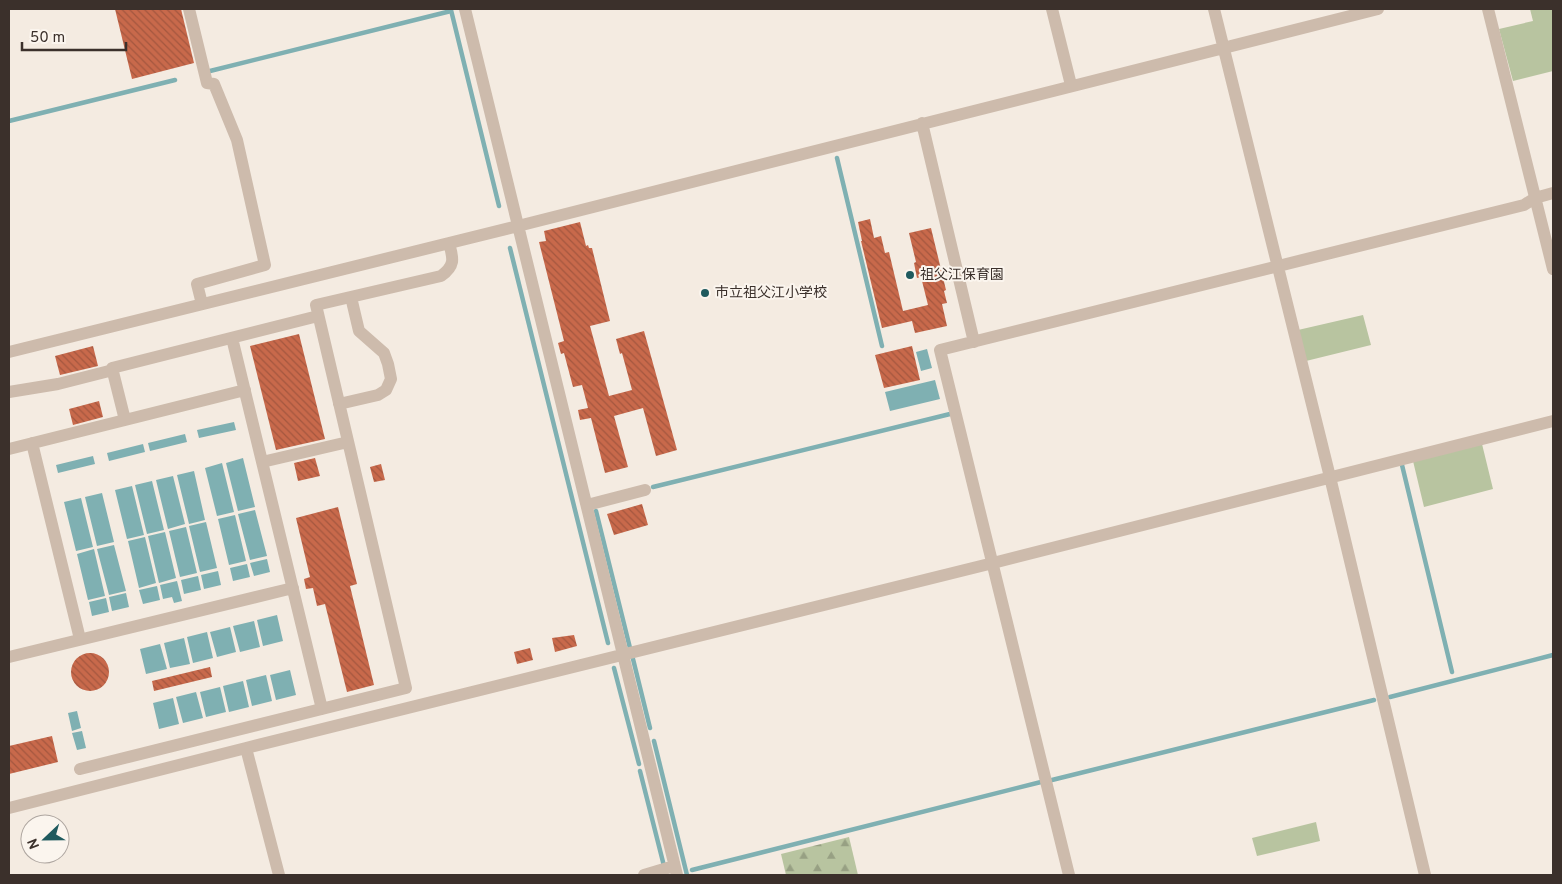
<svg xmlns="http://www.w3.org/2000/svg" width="1562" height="884" font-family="Overpass,'Noto Sans JP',sans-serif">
<defs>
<pattern id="forest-firs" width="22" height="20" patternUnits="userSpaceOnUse" patternTransform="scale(1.25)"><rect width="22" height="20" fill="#b8c4a0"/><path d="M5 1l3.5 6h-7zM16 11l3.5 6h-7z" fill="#97a083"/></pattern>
<pattern id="building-back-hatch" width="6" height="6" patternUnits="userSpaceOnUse" patternTransform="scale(1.25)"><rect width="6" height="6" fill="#c8694b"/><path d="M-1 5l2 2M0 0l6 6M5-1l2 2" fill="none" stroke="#a4573f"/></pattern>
</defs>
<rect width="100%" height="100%" fill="#f4ebe1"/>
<path fill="#b8c4a0" d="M 1530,9 L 1553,9 L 1553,71 L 1513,81 L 1499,29 L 1533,21 Z
M 1363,315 L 1371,345 L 1306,361 L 1298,330 Z
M 1482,444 L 1493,489 L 1424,507 L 1413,461 Z
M 1316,822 L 1320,841 L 1257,856 L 1252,838 Z"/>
<path fill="url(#forest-firs)" d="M 849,837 L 858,875 L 786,875 L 781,854 Z"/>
<path fill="#7fb0b2" d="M 927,349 L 932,368 L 921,371 L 916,352 Z
M 935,380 L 940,399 L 890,411 L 885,392 Z
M 234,422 L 236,430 L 199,438 L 197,430 Z
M 185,434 L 187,442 L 150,451 L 148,443 Z
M 143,444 L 145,452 L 109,461 L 107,453 Z
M 93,456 L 95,464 L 58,473 L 56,465 Z
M 243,458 L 255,507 L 238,511 L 226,463 Z
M 222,463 L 234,512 L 217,516 L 205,468 Z
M 194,471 L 205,520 L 189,524 L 177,475 Z
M 173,476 L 185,524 L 168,529 L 156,480 Z
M 152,481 L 164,530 L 147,534 L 135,485 Z
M 132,486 L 144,535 L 127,539 L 115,490 Z
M 102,493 L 114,542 L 97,546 L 85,497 Z
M 81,498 L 93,547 L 76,551 L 64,502 Z
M 255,510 L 267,556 L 250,560 L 238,514 Z
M 235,515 L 246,561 L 229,565 L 218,519 Z
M 206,522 L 217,568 L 200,572 L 189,526 Z
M 186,527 L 197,573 L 180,577 L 169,531 Z
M 165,532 L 176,578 L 159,583 L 148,536 Z
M 145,537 L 156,583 L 139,588 L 128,541 Z
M 114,545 L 126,591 L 109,595 L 97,549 Z
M 94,549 L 105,596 L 88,600 L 77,554 Z
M 267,559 L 270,572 L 254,576 L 250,563 Z
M 247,564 L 250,577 L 233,581 L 230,568 Z
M 218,571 L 221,585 L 204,589 L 201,575 Z
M 198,576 L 201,590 L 184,594 L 181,580 Z
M 177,581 L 182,601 L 174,603 L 172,597 L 163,599 L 160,585 Z
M 157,586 L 160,600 L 143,604 L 139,590 Z
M 126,593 L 129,607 L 112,611 L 109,597 Z
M 106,598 L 109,612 L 92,616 L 89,602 Z
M 277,615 L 283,641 L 263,646 L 257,620 Z
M 254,621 L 260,647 L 240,652 L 233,626 Z
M 230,627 L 236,652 L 217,657 L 210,632 Z
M 207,632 L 213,658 L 193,663 L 187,637 Z
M 184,638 L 190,664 L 170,668 L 164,643 Z
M 160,644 L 167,669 L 146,674 L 140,649 Z
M 290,670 L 296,695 L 276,700 L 270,675 Z
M 266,675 L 272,701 L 252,706 L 246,680 Z
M 243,681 L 249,707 L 229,712 L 223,686 Z
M 220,687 L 226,712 L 206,717 L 200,692 Z
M 196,692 L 203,718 L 183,723 L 176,697 Z
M 173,698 L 179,724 L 159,729 L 153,703 Z
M 77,711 L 81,728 L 72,731 L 68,713 Z
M 82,731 L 86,748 L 77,750 L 72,733 Z"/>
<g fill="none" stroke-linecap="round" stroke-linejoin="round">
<path stroke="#7fb0b2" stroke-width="4.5" d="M 451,10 L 499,206
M 210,71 L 451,11
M 9,121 L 175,80
M 837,158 L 882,346
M 510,248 L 608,643
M 1402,465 L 1452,672
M 653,487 L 950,414
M 596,511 L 630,648
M 633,659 L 650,728
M 614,668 L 639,764
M 1390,697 L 1553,655
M 654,741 L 687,875
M 640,771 L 664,866
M 1052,780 L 1374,700
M 692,870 L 1041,782"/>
</g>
<path fill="url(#building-back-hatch)" d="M 115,9 L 181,9 L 194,63 L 132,79 Z
M 870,219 L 874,238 L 881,236 L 885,253 L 889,252 L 903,311 L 928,305 L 921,277 L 917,278 L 914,263 L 916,262 L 909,233 L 931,228 L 946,290 L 944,291 L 947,303 L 942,304 L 947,326 L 915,333 L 912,321 L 882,328 L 861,241 L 862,241 L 858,222 Z
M 580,222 L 586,246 L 588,245 L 589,248 L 592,248 L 610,321 L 590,326 L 609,396 L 632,390 L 622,353 L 620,354 L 616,339 L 644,331 L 677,450 L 656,456 L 643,408 L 614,416 L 628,467 L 605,473 L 591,418 L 580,420 L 578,410 L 588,408 L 582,385 L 573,387 L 564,353 L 561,354 L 558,343 L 564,341 L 539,242 L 546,241 L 544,231 Z
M 299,334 L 325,439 L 276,450 L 250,346 Z
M 93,346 L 98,366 L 60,375 L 55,356 Z
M 912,346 L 920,380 L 884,388 L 875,355 Z
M 99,401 L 103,417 L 73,425 L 69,409 Z
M 315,458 L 320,476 L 298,481 L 294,463 Z
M 381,464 L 385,480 L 374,482 L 370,467 Z
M 642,504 L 648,525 L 614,535 L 607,514 Z
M 338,507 L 357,584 L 350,586 L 374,685 L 347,692 L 325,604 L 317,606 L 313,588 L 306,589 L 304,579 L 310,577 L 296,518 Z
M 574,635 L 577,646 L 555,652 L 552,638 Z
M 530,648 L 533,660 L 517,664 L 514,652 Z
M71 672a19 19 0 1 1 38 0a19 19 0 1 1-38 0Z
M 210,667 L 212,677 L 154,691 L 152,681 Z
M 52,736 L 58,762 L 9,774 L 9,746 Z"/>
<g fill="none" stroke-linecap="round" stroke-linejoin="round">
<path stroke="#cdbbac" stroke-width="12" d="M 189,9 L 207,83 L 214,84 L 237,140 L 265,265 L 197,284 L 202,304
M 465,9 L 677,875
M 1052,9 L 1071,85
M 1214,9 L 1330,477 L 1425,875
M 1488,9 L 1553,269
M 922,123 L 974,342
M 232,338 L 322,709
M 9,352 L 518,226 L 1378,9
M 9,392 L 58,384 L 113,370
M 339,404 L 378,395 L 386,390 L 391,379 L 388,364 L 384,353 L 359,331 L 351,297
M 125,420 L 112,368 L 318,316
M 32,443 L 80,639
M 9,449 L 245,390
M 262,462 L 348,442
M 587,505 L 645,490
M 9,657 L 293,588
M 246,748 L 279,875
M 80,769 L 406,688 L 316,305 L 441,276 C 456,265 453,258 449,243
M 9,808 L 246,748 L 993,563 L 1553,421
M 644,875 L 674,866
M 1069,875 L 940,350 L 1524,205 L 1535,198 L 1553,193"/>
</g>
<g fill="#1f5a5e" stroke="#fbf5ee" stroke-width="2">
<circle cx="910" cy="275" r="5"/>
<circle cx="705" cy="293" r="5"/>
</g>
<g text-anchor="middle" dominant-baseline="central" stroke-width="4" stroke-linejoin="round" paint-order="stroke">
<g font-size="14" fill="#3b302b" stroke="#fbf5ee" text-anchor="start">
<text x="920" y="275">祖父江保育園</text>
<text x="715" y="293">市立祖父江小学校</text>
</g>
</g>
<rect width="1562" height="884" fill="none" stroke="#3b302b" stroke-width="20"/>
<g transform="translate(45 839) rotate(248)"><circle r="24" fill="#fbf5ee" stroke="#aea6a0"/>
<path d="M0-4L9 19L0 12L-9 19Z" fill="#1f5a5e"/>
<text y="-8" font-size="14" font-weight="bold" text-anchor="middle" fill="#3b302b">N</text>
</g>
<path d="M22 42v8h104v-8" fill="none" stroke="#3b302b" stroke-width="2.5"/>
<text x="30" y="42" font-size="15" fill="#3b302b" stroke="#fbf5ee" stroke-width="4" paint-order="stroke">50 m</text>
</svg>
